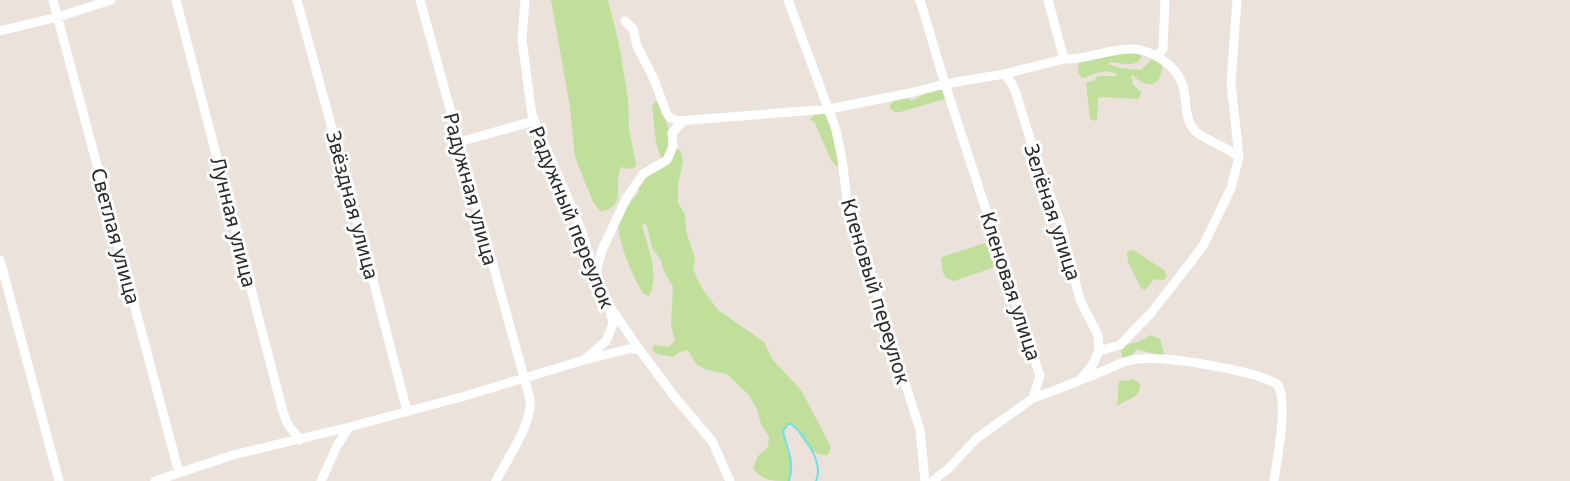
<svg xmlns="http://www.w3.org/2000/svg" width="1570" height="481" font-family="'Noto Sans',sans-serif">
<rect width="100%" height="100%" fill="#ebe2dc"/>
<path fill="#bfdf9b" d="M 551,0 L 608,0 L 619,44 L 628,98 L 629,129 L 636,164 L 634,168 L 629,169 L 621,167 C 613,180 628,210 600,211 L 593,202 L 575,157 L 570,107 Z
M 1129,52 L 1142,54 C 1140,69 1122,63 1110,62 L 1108,64 L 1120,68 L 1141,70 L 1152,59 L 1162,64 C 1162,86 1148,91 1133,75 L 1131,76 L 1133,85 L 1141,92 L 1139,99 L 1100,97 L 1098,99 L 1097,119 L 1095,121 L 1090,119 L 1086,83 L 1095,80 L 1097,76 L 1116,76 L 1116,74 C 1104,67 1093,75 1082,78 L 1078,73 L 1079,62 Z
M 937,90 L 943,90 L 946,96 L 945,99 L 900,112 L 894,112 L 890,108 L 890,105 L 895,99 L 907,98 L 913,101 C 920,95 928,92 937,90 Z
M 655,102 L 661,104 L 669,131 L 668,154 L 661,159 L 656,143 L 652,106 Z
M 825,112 L 829,117 L 841,164 L 838,167 L 835,165 L 831,160 L 814,121 L 809,120 L 816,113 Z
M 676,149 L 680,150 L 683,161 L 678,185 L 678,202 L 685,215 L 686,231 L 695,258 L 693,270 L 702,288 L 718,310 L 764,342 L 772,359 L 801,390 L 829,443 L 831,448 L 828,455 C 811,457 802,438 794,425 L 788,424 L 783,431 C 787,451 795,459 789,481 C 773,481 762,481 753,468 L 758,456 L 768,447 L 769,437 L 761,424 L 757,409 L 749,395 L 727,374 L 707,370 L 696,364 L 688,350 L 679,352 L 673,357 L 657,354 L 652,350 L 654,345 L 669,347 L 675,340 L 671,326 L 673,287 L 663,269 L 661,260 L 652,248 L 647,225 L 643,224 L 642,226 C 648,247 660,275 649,296 L 644,294 C 636,285 615,235 619,224 C 623,209 631,202 639,192 L 638,185 L 641,182 Z
M 985,243 L 988,245 L 995,267 L 954,281 L 946,278 L 943,273 L 941,259 L 942,257 Z
M 1130,250 L 1133,250 L 1164,270 L 1167,277 L 1163,280 L 1154,279 L 1145,290 L 1141,288 L 1128,262 L 1127,252 Z
M 1151,335 L 1160,339 L 1164,353 L 1162,356 L 1137,349 L 1130,357 L 1125,359 L 1122,357 L 1121,350 C 1127,343 1130,344 1138,342 C 1143,340 1146,337 1151,335 Z
M 1133,379 L 1140,384 C 1141,399 1127,398 1119,405 L 1117,405 L 1119,382 L 1122,380 L 1126,381 Z"/>
<g fill="none" stroke-linecap="round" stroke-linejoin="round">
<path stroke="#74dfe8" stroke-width="2" d="M 789,481 C 795,459 787,451 783,431 L 788,424 L 791,424 C 805,435 824,463 816,481"/>
<path stroke="#fff" stroke-width="9" d="M 53,0 L 179,473
M 176,0 L 283,412 L 287,423 L 300,440
M 297,0 L 366,253 L 407,411
M 420,0 L 530,399 C 533,423 507,459 496,481
M 788,0 L 836,130 L 842,159 L 847,200 L 920,430 L 925,481
M 920,0 L 945,84 L 1040,376 L 1033,398 L 976,439 L 950,467 L 933,481
M 1048,0 L 1064,59
M 625,21 L 633,29 L 637,46 L 654,79 L 666,112 L 669,117 L 678,121 L 829,109 L 910,93 L 945,84 L 1004,74 L 1064,59 C 1088,60 1110,48 1133,49 C 1153,50 1178,67 1183,86 C 1187,100 1184,120 1195,131 C 1203,139 1227,147 1239,157
M 0,31 L 58,17 L 111,0
M 1157,56 L 1163,49 L 1165,0
M 1004,74 L 1009,79 L 1015,90 L 1035,155 L 1060,221 L 1080,300 L 1098,335 L 1099,351 L 1093,364 L 1081,379
M 459,142 L 534,121
M 0,260 L 59,481
M 596,272 L 602,250 L 627,197 L 643,174 L 667,160 L 673,146 L 672,133 L 682,122
M 611,308 L 639,349
M 1099,351 L 1120,345 L 1151,313 L 1203,246 L 1231,188 L 1239,157 L 1231,83 L 1237,0
M 589,359 L 628,349 L 639,349 L 674,396 L 712,441 L 730,481
M 1033,398 C 1055,391 1076,382 1098,373 C 1109,369 1120,362 1132,360 C 1160,354 1252,370 1277,384 C 1289,400 1277,460 1274,480
M 155,481 L 233,455 L 349,427 L 465,396 L 584,360 L 606,341 L 613,324 L 609,306 L 599,286 L 581,229 L 532,115 L 522,40 L 525,0
M 321,481 L 337,446 L 349,427"/>
</g>
<g text-anchor="middle" dominant-baseline="central" stroke-width="6" stroke-linejoin="round" paint-order="stroke">
<g font-size="20" fill="#292929" stroke="#fff">
<text transform="translate(471 189) rotate(75)">Радужная улица</text>
<text transform="translate(353 205) rotate(75)">Звёздная улица</text>
<text transform="translate(1053 212) rotate(72)">Зелёная улица</text>
<text transform="translate(572 217) rotate(68)">Радужный переулок</text>
<text transform="translate(234 222) rotate(76)">Лунная улица</text>
<text transform="translate(116 236) rotate(75)">Светлая улица</text>
<text transform="translate(1011 286) rotate(72)">Кленовая улица</text>
<text transform="translate(876 291) rotate(73)">Кленовый переулок</text>
</g>
</g>
</svg>
